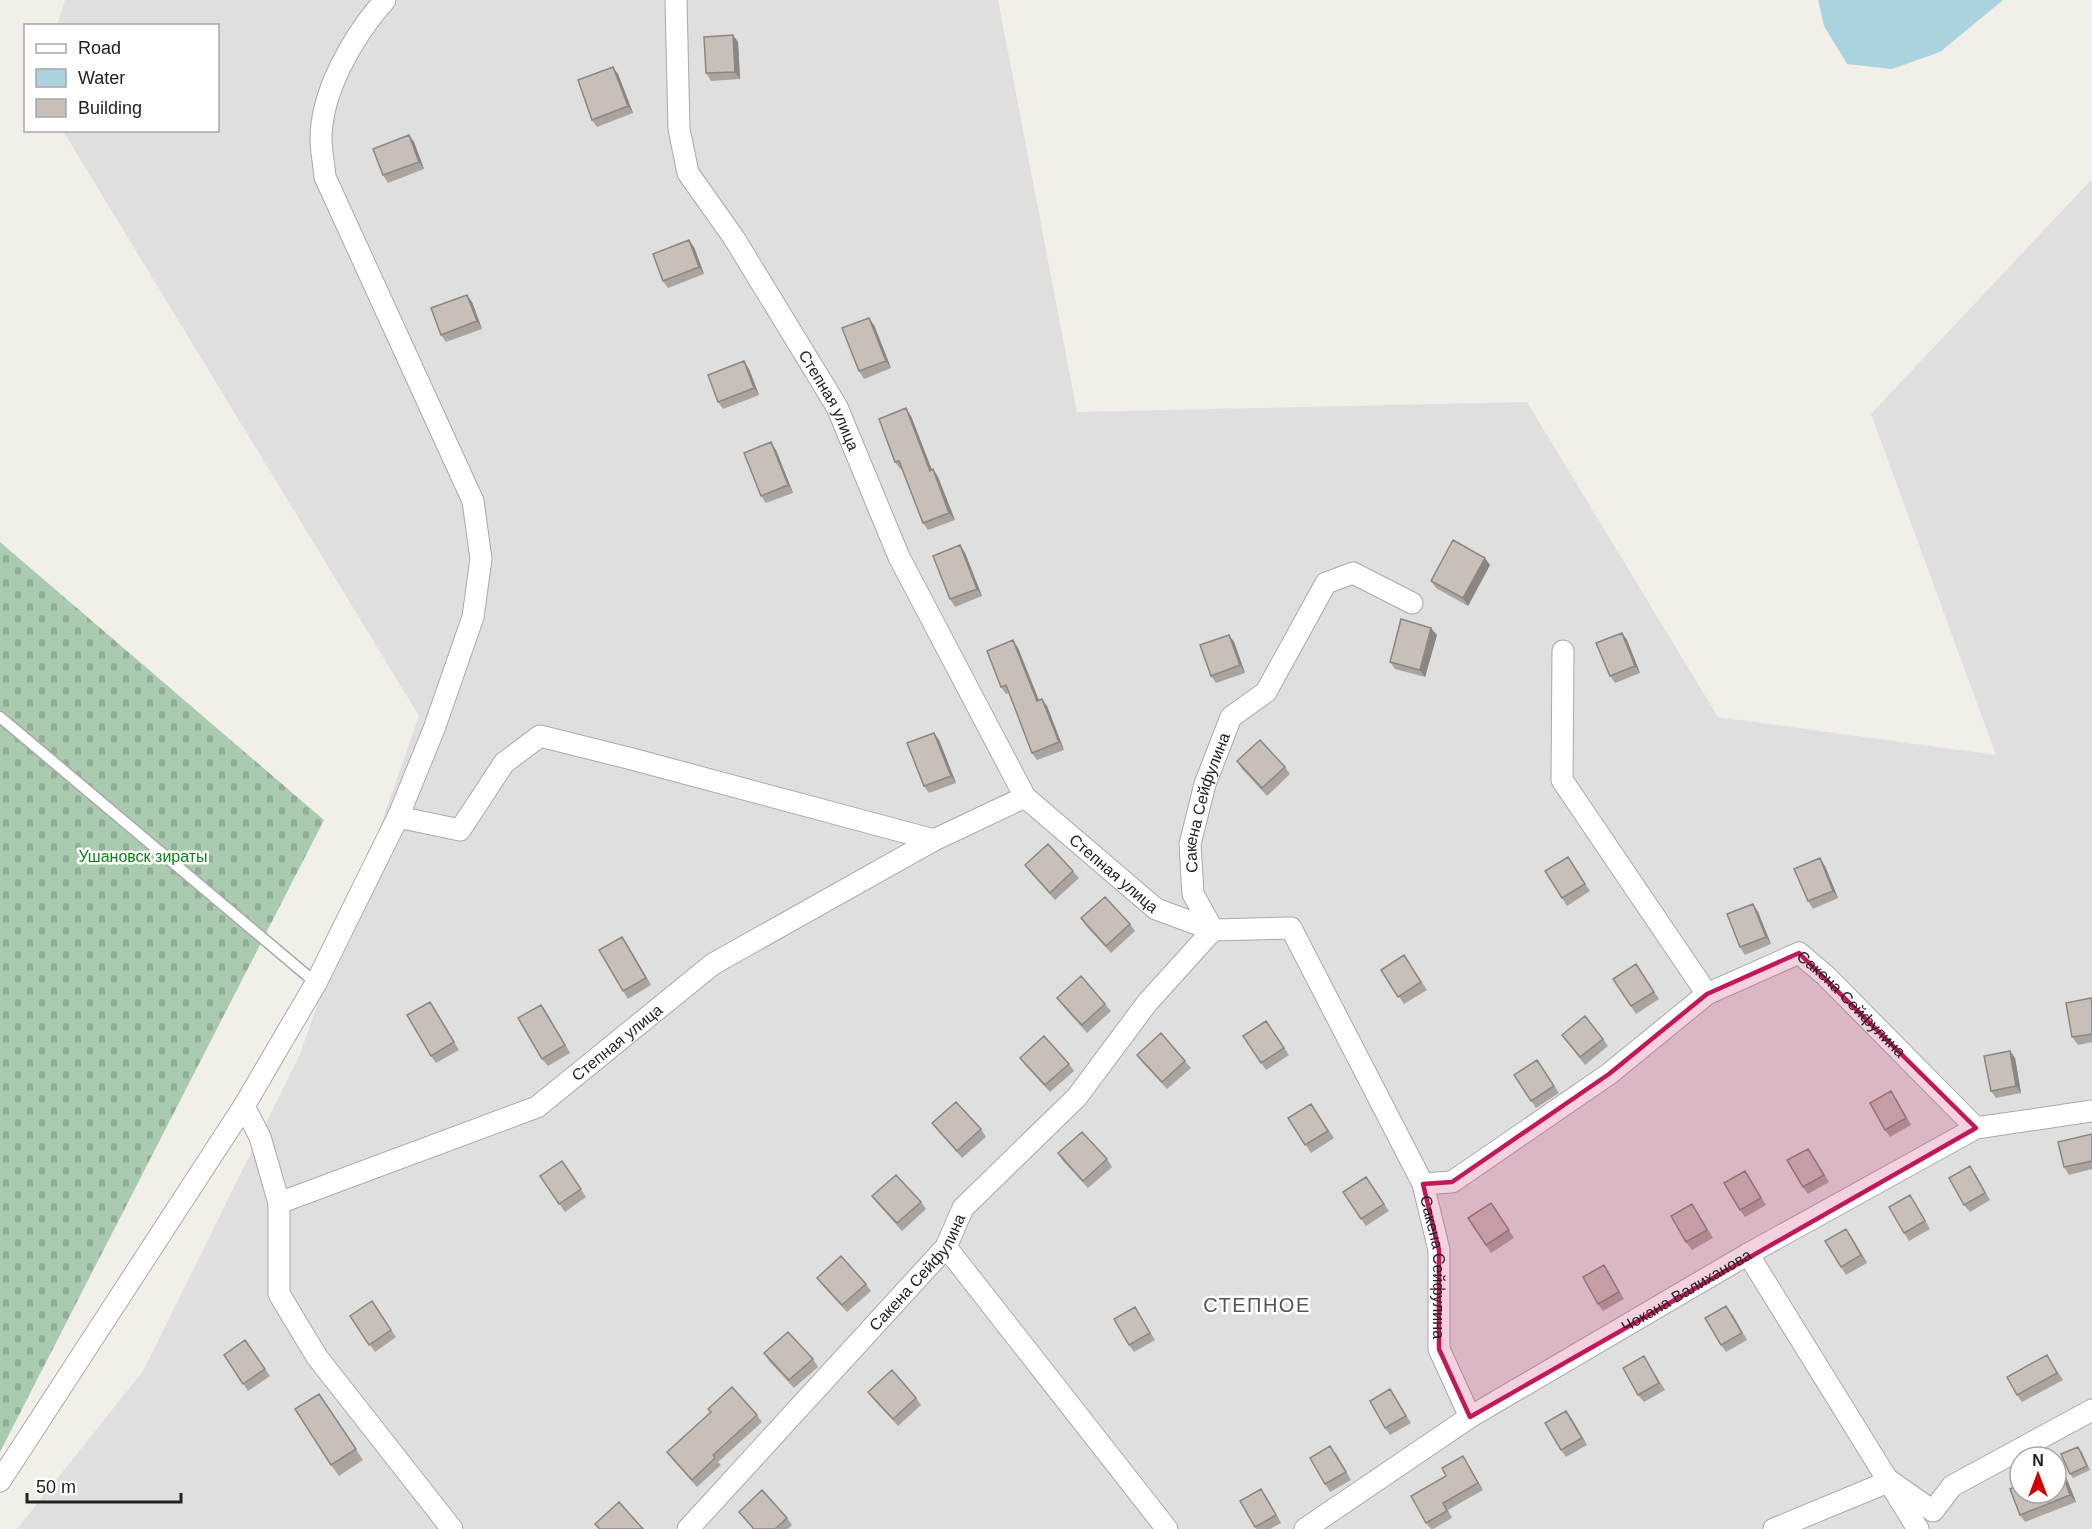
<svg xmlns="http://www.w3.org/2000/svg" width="2092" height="1529" font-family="Helvetica,sans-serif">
<defs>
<pattern id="cemetery-stones" width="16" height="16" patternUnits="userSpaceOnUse" patternTransform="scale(1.5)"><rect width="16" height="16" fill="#aacbaf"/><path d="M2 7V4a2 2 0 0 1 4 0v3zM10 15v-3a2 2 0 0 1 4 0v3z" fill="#92ae96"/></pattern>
</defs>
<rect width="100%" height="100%" fill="#f2efe9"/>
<path fill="#e0dfdf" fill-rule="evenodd" d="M 65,0 L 998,0 L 1077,412 L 1527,402 L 1718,717 L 1996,755 L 1871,414 L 2092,179 L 2092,1529 L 17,1529 L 143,1371 L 300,1054 L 419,716 L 63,131 L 218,130 L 218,26 L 57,25 ZM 2020,1457 L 2056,1457 L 2056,1493 L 2020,1493 Z"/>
<path fill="url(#cemetery-stones)" d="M 0,542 L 324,820 L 0,1452 Z"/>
<path fill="#aad3df" d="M 1818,0 L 2003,0 L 1940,52 L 1892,69 L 1847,64 L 1824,26 Z"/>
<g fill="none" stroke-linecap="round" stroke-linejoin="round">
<g stroke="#a9a9a9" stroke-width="13">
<path id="service" d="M 0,717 L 316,983"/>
</g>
<g stroke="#a9a9a9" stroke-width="23">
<g id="minor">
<path id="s1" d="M 676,0 L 679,129 L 688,173 L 734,238 L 837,407 L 899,557 L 1025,797 L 1156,909 L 1213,930"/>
<path d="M 1563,651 L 1562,780 L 1707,994"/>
<path d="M 398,817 L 460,830 L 504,763 L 540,736 L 632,759 L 934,840 L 1025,797"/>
<path id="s2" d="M 1213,930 L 1193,894 L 1190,844 L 1205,784 L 1231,717 L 1266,692 L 1326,583 L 1353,573 L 1412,603"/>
<path d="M 244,1106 L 260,1137 L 279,1203 L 279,1294 L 317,1357 L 452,1529"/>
<path id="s3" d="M 1423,1184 L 1452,1182 L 1609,1074 L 1707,994 L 1799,953 L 1826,976 L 1976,1128"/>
<path id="s4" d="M 279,1203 L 537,1107 L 713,964 L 934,840"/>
<path d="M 946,1247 L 1167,1529"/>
<path d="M 1748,1254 L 1918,1529"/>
<path d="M 0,1481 L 244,1106 L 316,983 L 398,817 L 434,729 L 473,617 L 481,559 L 473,501 L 325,177 C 324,164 321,151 321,139 C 321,91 354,35 385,0"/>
<path id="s5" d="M 688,1529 L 946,1247 L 963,1208 L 1077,1097 L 1147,1003 L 1213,930 L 1291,928 L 1423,1184 L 1439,1250 L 1439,1349 L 1470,1417"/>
<path id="s6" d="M 1305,1529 L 1470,1417 L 1748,1254 L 1976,1128 L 2092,1111"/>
<path d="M 1774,1529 L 1890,1481 L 1933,1511 L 1952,1486 L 2092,1410"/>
</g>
</g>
<use href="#service" stroke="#fff" stroke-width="10"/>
<use href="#minor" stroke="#fff" stroke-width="21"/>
</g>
<path fill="#aba49e" d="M 733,35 L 738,42 L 740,79 L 711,81 L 706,73 Z
M 618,74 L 633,113 L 597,127 L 592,120 Z
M 409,135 L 414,142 L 424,169 L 388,183 L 383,175 Z
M 694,247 L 704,274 L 668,288 L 663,281 Z
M 472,302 L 482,329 L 446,342 L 441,335 Z
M 874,325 L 891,368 L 864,379 L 859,371 Z
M 749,369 L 759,395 L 723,409 L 718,402 Z
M 911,416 L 932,470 L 933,469 L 938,477 L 955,520 L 928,530 L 923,523 L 902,469 L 900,469 L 895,462 Z
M 776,450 L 793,493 L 766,503 L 761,496 Z
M 960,545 L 965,553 L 982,596 L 955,607 L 950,599 Z
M 1485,558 L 1490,565 L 1468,606 L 1436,588 L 1431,581 Z
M 1622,633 L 1627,640 L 1640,673 L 1615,683 L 1610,676 Z
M 1229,635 L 1234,642 L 1245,673 L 1216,683 L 1211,676 Z
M 1437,635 L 1425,677 L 1395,669 L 1390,662 Z
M 1013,640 L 1018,648 L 1039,700 L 1047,706 L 1064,750 L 1037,760 L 1032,753 L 1009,693 L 1006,694 L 1001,687 Z
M 939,740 L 956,783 L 929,793 L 924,786 Z
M 1237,761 L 1285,767 L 1290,774 L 1267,796 L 1242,769 Z
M 1568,857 L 1590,891 L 1567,906 L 1562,898 Z
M 1025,865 L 1073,871 L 1079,878 L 1055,900 L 1030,872 Z
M 1825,866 L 1838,898 L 1813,909 L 1808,901 Z
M 1753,904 L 1758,912 L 1771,944 L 1745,955 L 1740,947 Z
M 1081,918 L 1130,924 L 1135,931 L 1111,953 L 1086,926 Z
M 622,937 L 651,985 L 628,999 L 623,991 Z
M 1404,955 L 1427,990 L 1404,1004 L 1381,970 Z
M 1636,964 L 1659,999 L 1636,1014 L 1613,979 Z
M 1057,998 L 1105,1004 L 1111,1011 L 1087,1033 L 1062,1005 Z
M 2091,998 L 2092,999 L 2092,1042 L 2078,1045 L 2072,1037 Z
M 435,1009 L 459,1050 L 436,1063 L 431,1056 Z
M 546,1012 L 570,1053 L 548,1066 L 542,1059 Z
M 1266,1021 L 1289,1055 L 1266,1070 L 1243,1036 Z
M 1562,1035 L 1603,1039 L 1608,1046 L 1585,1065 Z
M 2010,1051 L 2015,1058 L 2021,1093 L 1996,1098 L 1991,1091 Z
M 1137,1055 L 1185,1061 L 1191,1068 L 1167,1089 L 1142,1062 Z
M 1020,1058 L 1069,1064 L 1074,1071 L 1050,1092 L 1025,1065 Z
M 1537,1060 L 1559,1093 L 1536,1108 L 1514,1075 Z
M 1896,1098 L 1911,1125 L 1890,1137 L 1885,1130 Z
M 1311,1104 L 1334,1138 L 1311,1153 L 1288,1118 Z
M 932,1123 L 981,1129 L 986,1137 L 962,1158 L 938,1131 Z
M 2092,1134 L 2092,1169 L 2069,1175 L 2064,1167 Z
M 1058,1153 L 1107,1159 L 1112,1167 L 1088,1188 L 1063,1161 Z
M 1813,1156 L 1829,1182 L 1808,1194 L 1803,1187 Z
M 562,1161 L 586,1197 L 565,1212 L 540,1176 Z
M 1745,1171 L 1766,1205 L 1745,1217 L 1740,1210 Z
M 1975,1173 L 1990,1200 L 1970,1212 L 1964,1205 Z
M 1366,1177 L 1389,1211 L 1366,1226 L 1361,1219 Z
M 872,1196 L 921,1202 L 926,1209 L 902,1231 L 877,1203 Z
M 1915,1202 L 1930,1229 L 1909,1241 L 1904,1233 Z
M 1491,1203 L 1514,1238 L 1491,1253 L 1468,1218 Z
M 1697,1211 L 1713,1238 L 1692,1250 L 1686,1242 Z
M 1851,1236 L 1867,1263 L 1846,1275 L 1841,1267 Z
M 1609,1273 L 1624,1299 L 1603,1311 L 1598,1304 Z
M 817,1278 L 866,1284 L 871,1291 L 847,1312 L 822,1285 Z
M 372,1301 L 396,1337 L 375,1352 L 350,1316 Z
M 1135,1307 L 1155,1340 L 1134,1352 L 1129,1345 Z
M 1732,1313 L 1747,1340 L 1726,1352 L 1721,1345 Z
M 245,1340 L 270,1376 L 248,1391 L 224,1355 Z
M 764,1353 L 813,1359 L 818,1367 L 794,1388 L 769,1361 Z
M 2047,1355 L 2063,1380 L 2022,1402 L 2017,1395 Z
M 1644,1356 L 1665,1390 L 1644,1402 L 1638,1395 Z
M 1390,1389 L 1411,1423 L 1390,1435 L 1385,1428 Z
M 868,1392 L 916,1398 L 921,1405 L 898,1426 L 873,1399 Z
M 327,1405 L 363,1460 L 339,1476 L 331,1465 Z
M 1566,1411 L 1587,1445 L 1566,1457 L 1561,1450 Z
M 757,1415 L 762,1422 L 718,1462 L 721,1465 L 697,1487 L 672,1459 L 667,1452 Z
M 2081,1450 L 2090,1470 L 2073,1478 L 2070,1474 Z
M 1336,1453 L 1351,1480 L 1330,1492 L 1325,1484 Z
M 1463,1456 L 1483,1490 L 1448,1510 L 1452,1518 L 1433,1529 L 1431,1529 L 1426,1523 Z
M 2061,1470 L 2066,1477 L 2076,1502 L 2025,1522 L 2020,1515 Z
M 1261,1489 L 1281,1523 L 1270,1529 L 1256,1529 L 1240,1501 Z
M 739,1512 L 787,1518 L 792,1525 L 788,1529 L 753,1529 Z"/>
<path fill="#8b8681" d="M 733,35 L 738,42 L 740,79 L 735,72 Z
M 613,67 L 618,74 L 633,113 L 628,106 Z
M 409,135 L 414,142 L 424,169 L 419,162 Z
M 689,240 L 694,247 L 704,274 L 699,267 Z
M 467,295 L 472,302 L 482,329 L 477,321 Z
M 869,318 L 874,325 L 891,368 L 886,361 Z
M 744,361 L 749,369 L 759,395 L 754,388 Z
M 906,408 L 911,416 L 935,478 L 930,471 Z
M 771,442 L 776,450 L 793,493 L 788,485 Z
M 933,469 L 938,477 L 955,520 L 949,513 Z
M 960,545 L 965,553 L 982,596 L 977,589 Z
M 1485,558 L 1490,565 L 1468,606 L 1463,598 Z
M 1431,628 L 1437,635 L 1425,677 L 1420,670 Z
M 1622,633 L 1627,640 L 1640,673 L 1635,666 Z
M 1229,635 L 1234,642 L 1245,673 L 1240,665 Z
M 1013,640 L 1018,648 L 1042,708 L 1037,701 Z
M 1042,699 L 1047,706 L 1064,750 L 1059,742 Z
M 934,733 L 939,740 L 956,783 L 951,776 Z
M 1820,858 L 1825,866 L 1838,898 L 1833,891 Z
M 1753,904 L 1758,912 L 1771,944 L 1766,937 Z
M 622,937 L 627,944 L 651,985 L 646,978 Z
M 541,1005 L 546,1012 L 570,1053 L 565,1045 Z
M 2010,1051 L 2015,1058 L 2021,1093 L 2016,1086 Z
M 1846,1229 L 1851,1236 L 1867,1263 L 1861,1255 Z
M 1566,1411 L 1572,1419 L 1587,1445 L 1582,1438 Z
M 1463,1456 L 1468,1464 L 1483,1490 L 1478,1483 Z
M 2061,1470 L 2066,1477 L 2076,1502 L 2070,1495 Z
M 1261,1489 L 1266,1496 L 1281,1523 L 1276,1515 Z"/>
<path fill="#c7bfb8" stroke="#8b8681" stroke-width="1.5" d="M 733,35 L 735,72 L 706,73 L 704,37 Z
M 613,67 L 628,106 L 592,120 L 578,80 Z
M 409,135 L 419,162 L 383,175 L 373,149 Z
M 689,240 L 699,267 L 663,281 L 653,254 Z
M 467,295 L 477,321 L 441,335 L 431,308 Z
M 869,318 L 886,361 L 859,371 L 842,328 Z
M 744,361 L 754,388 L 718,402 L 708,375 Z
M 906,408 L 930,471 L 933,469 L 949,513 L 923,523 L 899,461 L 895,462 L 879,419 Z
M 771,442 L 788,485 L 761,496 L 744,453 Z
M 1453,540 L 1485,558 L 1463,598 L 1431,581 Z
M 960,545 L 977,589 L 950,599 L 933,556 Z
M 1401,619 L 1431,628 L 1420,670 L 1390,662 Z
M 1622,633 L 1635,666 L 1610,676 L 1596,643 Z
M 1229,635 L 1240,665 L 1211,676 L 1200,645 Z
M 1013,640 L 1037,701 L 1042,699 L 1059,742 L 1032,753 L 1006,685 L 1001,687 L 987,651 Z
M 934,733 L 951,776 L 924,786 L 907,743 Z
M 1260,740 L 1285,767 L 1262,788 L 1237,761 Z
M 1048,844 L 1073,871 L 1050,893 L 1025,865 Z
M 1568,857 L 1585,884 L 1562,898 L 1545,871 Z
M 1820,858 L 1833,891 L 1808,901 L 1794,869 Z
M 1105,897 L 1130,924 L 1106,946 L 1081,918 Z
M 1753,904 L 1766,937 L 1740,947 L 1727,914 Z
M 622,937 L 646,978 L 623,991 L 599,950 Z
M 1404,955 L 1421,982 L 1398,997 L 1381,970 Z
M 1636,964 L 1654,992 L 1631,1006 L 1613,979 Z
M 1081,976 L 1105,1004 L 1082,1025 L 1057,998 Z
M 2091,998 L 2092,1004 L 2092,1034 L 2072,1037 L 2066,1003 Z
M 430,1002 L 454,1042 L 431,1056 L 407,1015 Z
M 541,1005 L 565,1045 L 542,1059 L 518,1018 Z
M 1585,1016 L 1603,1039 L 1580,1057 L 1562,1035 Z
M 1266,1021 L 1284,1048 L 1261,1063 L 1243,1036 Z
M 1161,1033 L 1185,1061 L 1162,1082 L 1137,1055 Z
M 1044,1036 L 1069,1064 L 1045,1085 L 1020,1058 Z
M 2010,1051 L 2016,1086 L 1991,1091 L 1984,1056 Z
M 1537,1060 L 1554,1086 L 1531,1101 L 1514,1075 Z
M 1891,1091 L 1906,1118 L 1885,1130 L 1870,1103 Z
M 956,1102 L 981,1129 L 957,1151 L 932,1123 Z
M 1311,1104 L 1328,1131 L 1305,1145 L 1288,1118 Z
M 1082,1132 L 1107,1159 L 1083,1181 L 1058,1153 Z
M 2092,1134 L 2092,1161 L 2064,1167 L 2058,1142 Z
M 1808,1149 L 1824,1175 L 1803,1187 L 1787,1160 Z
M 562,1161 L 581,1189 L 559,1204 L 540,1176 Z
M 1970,1166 L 1985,1193 L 1964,1205 L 1949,1178 Z
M 1745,1171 L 1761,1198 L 1740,1210 L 1724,1183 Z
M 896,1175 L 921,1202 L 897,1223 L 872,1196 Z
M 1366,1177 L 1384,1204 L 1361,1219 L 1343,1192 Z
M 1910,1195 L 1925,1221 L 1904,1233 L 1889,1207 Z
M 1491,1203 L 1509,1230 L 1486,1245 L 1468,1218 Z
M 1692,1204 L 1707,1230 L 1686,1242 L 1671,1216 Z
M 1846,1229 L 1861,1255 L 1841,1267 L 1825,1241 Z
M 841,1256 L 866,1284 L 842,1305 L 817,1278 Z
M 1604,1265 L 1619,1292 L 1598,1304 L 1583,1277 Z
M 372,1301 L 391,1330 L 369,1345 L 350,1316 Z
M 1726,1306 L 1742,1333 L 1721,1345 L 1705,1318 Z
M 1135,1307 L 1150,1333 L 1129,1345 L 1114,1319 Z
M 788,1332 L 813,1359 L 789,1380 L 764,1353 Z
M 245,1340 L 265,1369 L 243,1384 L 224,1355 Z
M 2047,1355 L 2057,1373 L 2017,1395 L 2007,1377 Z
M 1644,1356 L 1659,1383 L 1638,1395 L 1623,1368 Z
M 892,1370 L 916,1398 L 893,1419 L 868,1392 Z
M 732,1387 L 757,1415 L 713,1455 L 715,1458 L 692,1480 L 667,1452 L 711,1412 L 708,1409 Z
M 1390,1389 L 1406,1416 L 1385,1428 L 1370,1401 Z
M 319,1394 L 356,1449 L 331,1465 L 295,1409 Z
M 1566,1411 L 1582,1438 L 1561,1450 L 1545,1423 Z
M 1330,1446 L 1346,1472 L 1325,1484 L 1310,1458 Z
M 2078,1447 L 2087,1466 L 2070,1474 L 2061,1454 Z
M 1463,1456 L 1478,1483 L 1443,1503 L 1447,1511 L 1426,1523 L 1411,1496 L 1446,1476 L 1442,1468 Z
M 2061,1470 L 2070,1495 L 2020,1515 L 2010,1489 L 2020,1485 L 2020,1493 L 2056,1493 L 2056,1471 Z
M 1261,1489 L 1276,1515 L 1255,1527 L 1240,1501 Z
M 762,1490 L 787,1518 L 775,1529 L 754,1529 L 739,1512 Z
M 619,1502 L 643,1529 L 600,1529 L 595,1524 Z"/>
<path fill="#c2185b" fill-opacity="0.2" stroke="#c2185b" stroke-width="4.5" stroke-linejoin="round" d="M 1799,953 L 1976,1128 L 1470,1417 L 1439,1349 L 1439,1250 L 1423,1184 L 1452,1182 L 1609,1074 L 1707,994 Z"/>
<g text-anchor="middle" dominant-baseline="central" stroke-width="5" stroke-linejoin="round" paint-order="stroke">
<g font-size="16" fill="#222" stroke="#fff">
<text stroke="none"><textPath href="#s1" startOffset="442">Степная улица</textPath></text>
<text stroke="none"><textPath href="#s2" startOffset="135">Сакена Сейфулина</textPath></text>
<text stroke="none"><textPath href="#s1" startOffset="1002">Степная улица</textPath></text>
<text stroke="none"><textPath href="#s3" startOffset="520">Сакена Сейфулина</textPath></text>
<text stroke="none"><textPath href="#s4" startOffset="378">Степная улица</textPath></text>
<text stroke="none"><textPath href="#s5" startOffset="1250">Сакена Сейфулина</textPath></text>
<text stroke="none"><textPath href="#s5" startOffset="345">Сакена Сейфулина</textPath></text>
<text stroke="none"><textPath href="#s6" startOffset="450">Чокана Валиханова</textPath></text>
</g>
<g font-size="16" fill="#0c8416" stroke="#fff">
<text x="143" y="856">Ушановск зираты</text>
</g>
<g font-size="20" letter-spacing="1.5" fill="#555" stroke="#fff">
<text x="1257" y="1305">СТЕПНОЕ</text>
</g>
</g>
<rect x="24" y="24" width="195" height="108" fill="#ffffff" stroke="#a7a7a7" stroke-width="1.5"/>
<rect x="36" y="44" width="30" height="9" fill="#ffffff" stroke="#a7a7a7" stroke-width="1.5"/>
<text x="78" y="54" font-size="18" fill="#222222">Road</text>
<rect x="36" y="69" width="30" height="18" fill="#aad3df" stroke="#a7a7a7" stroke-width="1.5"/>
<text x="78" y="84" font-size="18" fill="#222222">Water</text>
<rect x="36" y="99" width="30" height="18" fill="#c7bfb8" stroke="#a7a7a7" stroke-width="1.5"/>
<text x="78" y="114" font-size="18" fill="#222222">Building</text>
<g transform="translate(2038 1475)"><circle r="28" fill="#ffffff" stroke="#a7a7a7" stroke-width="1.5"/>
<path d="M0-4.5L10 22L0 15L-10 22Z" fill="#d40000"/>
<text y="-9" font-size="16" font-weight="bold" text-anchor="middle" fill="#222222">N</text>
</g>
<path d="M27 1493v9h154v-9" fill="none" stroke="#222222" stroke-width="3"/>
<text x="36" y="1493" font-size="18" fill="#222222" stroke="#ffffff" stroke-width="4.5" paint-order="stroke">50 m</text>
</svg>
